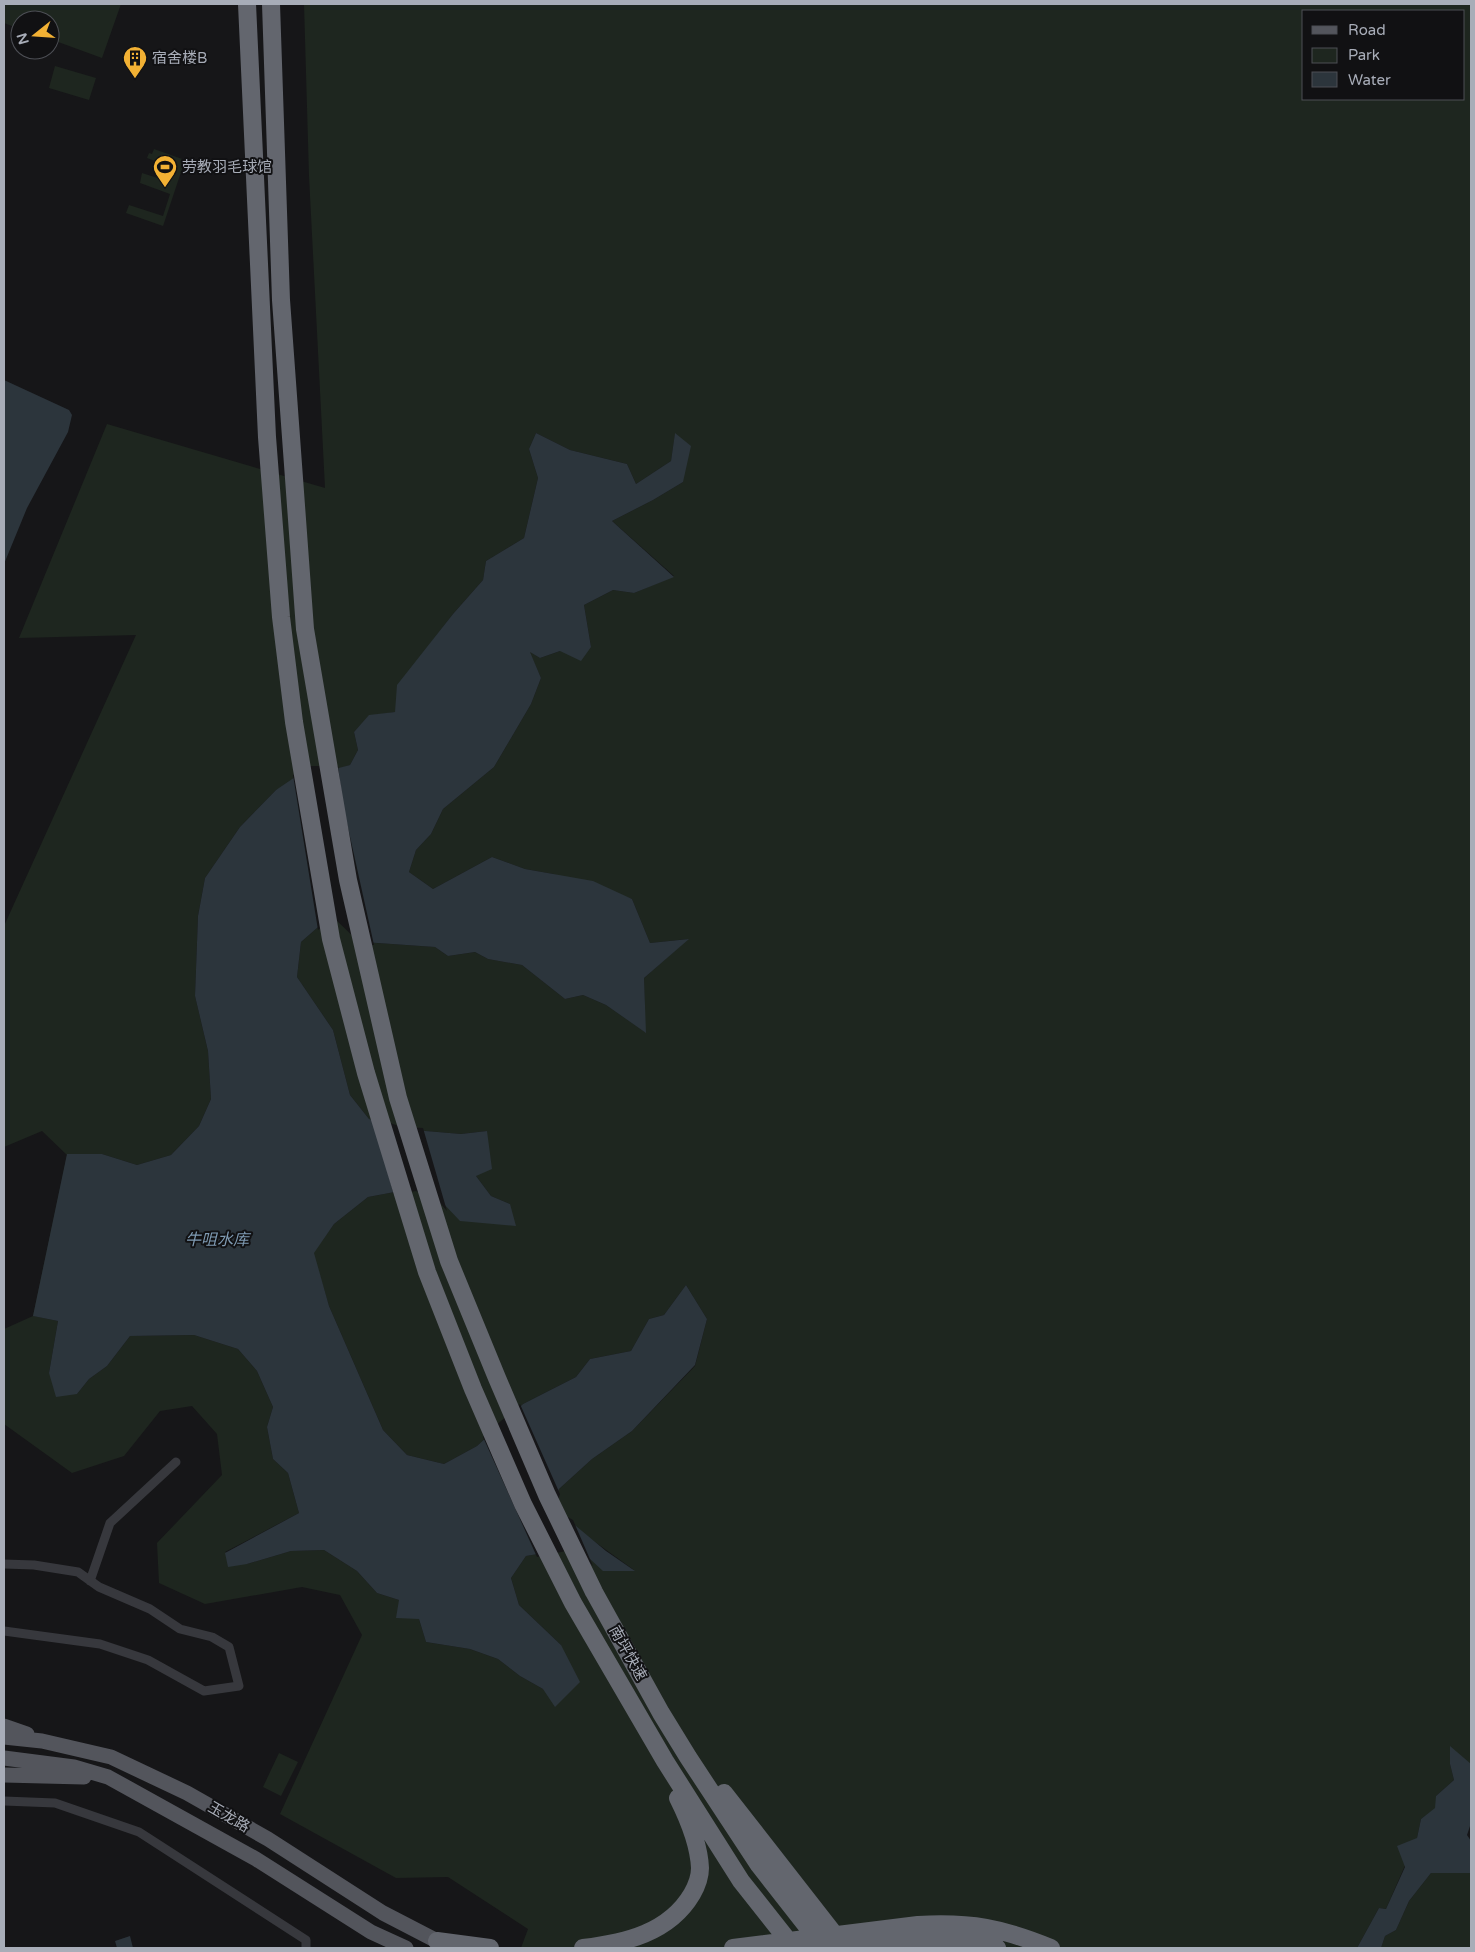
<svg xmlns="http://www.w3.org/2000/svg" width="1475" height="1952" font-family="'Varela Round','Noto Sans SC',sans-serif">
<rect width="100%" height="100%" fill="#161618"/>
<path fill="#1e261f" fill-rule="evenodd" d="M 4,4 L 121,4 L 102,58 L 50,39 L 50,20 L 20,20 L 20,29 L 4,23 Z
M 304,4 L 1471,4 L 1471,1767 L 1471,1764 L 1450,1764 L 1454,1780 L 1436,1796 L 1436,1808 L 1421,1819 L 1417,1838 L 1386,1909 L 1379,1908 L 1357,1948 L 521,1948 L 528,1929 L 448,1877 L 396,1878 L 280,1814 L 362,1635 L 340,1595 L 302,1587 L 205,1604 L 159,1583 L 157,1543 L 222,1475 L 217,1434 L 192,1406 L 160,1411 L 124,1456 L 72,1473 L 4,1424 L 4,1329 L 33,1316 L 67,1155 L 42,1131 L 4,1147 L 4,926 L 136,635 L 19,638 L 107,424 L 325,488 L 309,176 ZM 1304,11 L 1464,11 L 1464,99 L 1304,99 ZM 536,433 L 570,450 L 627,464 L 636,484 L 671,461 L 675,434 L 683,482 L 653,500 L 612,521 L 674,576 L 634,593 L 613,590 L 584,605 L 591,647 L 560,651 L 540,658 L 529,651 L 541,678 L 531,704 L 494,767 L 443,809 L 431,834 L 416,850 L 409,872 L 433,889 L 492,857 L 525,869 L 553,874 L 632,899 L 650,943 L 688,939 L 644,978 L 645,1032 L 606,1005 L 583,995 L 565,999 L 522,965 L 488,959 L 475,952 L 448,956 L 435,947 L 363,942 L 333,914 L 301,942 L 297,977 L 333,1030 L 350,1095 L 369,1119 L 402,1129 L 461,1134 L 487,1131 L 476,1176 L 491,1196 L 510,1204 L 416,1188 L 368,1197 L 334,1224 L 313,1253 L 329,1306 L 383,1430 L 407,1455 L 444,1464 L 477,1446 L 523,1404 L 576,1377 L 590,1359 L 631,1351 L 649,1319 L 664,1315 L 686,1285 L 707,1319 L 695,1366 L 632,1431 L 592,1459 L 559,1489 L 552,1511 L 634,1570 L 567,1549 L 526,1556 L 511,1578 L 519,1605 L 561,1645 L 543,1689 L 520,1676 L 498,1659 L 470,1649 L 426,1642 L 419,1619 L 399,1600 L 377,1593 L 357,1571 L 324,1550 L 291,1551 L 247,1564 L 225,1552 L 299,1513 L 288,1473 L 273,1459 L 267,1427 L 273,1407 L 257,1371 L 238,1349 L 194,1335 L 130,1336 L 107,1366 L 89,1379 L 77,1394 L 49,1373 L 58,1321 L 34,1316 L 102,1154 L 137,1165 L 171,1155 L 199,1126 L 211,1099 L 208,1051 L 195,996 L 198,916 L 205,878 L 240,827 L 276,790 L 350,765 L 358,750 L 354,732 L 369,716 L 395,712 L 430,644 L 453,614 L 483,580 L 486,561 L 524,538 L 538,478 L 529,449 Z
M 55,66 L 96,78 L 89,100 L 49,88 Z
M 154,149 L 185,160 L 163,226 L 126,213 L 129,205 L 163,216 L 170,194 L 140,183 L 142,173 L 167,181 L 171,167 L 147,158 L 149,153 L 152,154 Z
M 279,1753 L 298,1762 L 281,1796 L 263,1787 Z
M 1431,1873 L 1471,1873 L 1471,1948 L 1381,1948 L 1385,1936 L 1396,1930 L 1409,1901 Z"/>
<path fill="#2c353c" d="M 4,380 L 69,410 L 72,415 L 68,432 L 27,508 L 4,564 Z
M 536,433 L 570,450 L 627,464 L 636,484 L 671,461 L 675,433 L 691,446 L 683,482 L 653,500 L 612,521 L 674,577 L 634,593 L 613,590 L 584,605 L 591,647 L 581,661 L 560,651 L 540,658 L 530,652 L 541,678 L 531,704 L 494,767 L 443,809 L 431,834 L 416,850 L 409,872 L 433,889 L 492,857 L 525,869 L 593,881 L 632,899 L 650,943 L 689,939 L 644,978 L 646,1033 L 606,1005 L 583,995 L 565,999 L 522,965 L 488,959 L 475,952 L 448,956 L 435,947 L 363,942 L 333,914 L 301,942 L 297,977 L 333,1030 L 350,1095 L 369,1119 L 402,1129 L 461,1134 L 487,1131 L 492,1169 L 476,1176 L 491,1196 L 510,1204 L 516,1226 L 460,1221 L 442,1202 L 416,1188 L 368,1197 L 334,1224 L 314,1253 L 329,1306 L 383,1430 L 407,1455 L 444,1464 L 477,1446 L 523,1404 L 576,1377 L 590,1359 L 631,1351 L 649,1319 L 664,1315 L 686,1285 L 707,1319 L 695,1365 L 632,1431 L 592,1459 L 559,1489 L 552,1511 L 576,1526 L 606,1551 L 635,1571 L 603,1571 L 590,1559 L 567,1549 L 526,1556 L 511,1578 L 519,1605 L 561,1645 L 580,1682 L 555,1707 L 543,1689 L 520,1676 L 498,1659 L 470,1649 L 426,1642 L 419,1619 L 396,1618 L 399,1600 L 377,1593 L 357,1571 L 324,1550 L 291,1551 L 247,1564 L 228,1567 L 225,1553 L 299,1513 L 288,1473 L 273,1459 L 267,1427 L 273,1407 L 257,1371 L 238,1349 L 194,1335 L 130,1336 L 107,1366 L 89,1379 L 77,1394 L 56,1397 L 49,1373 L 58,1321 L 33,1316 L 67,1154 L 102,1154 L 137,1165 L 171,1155 L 199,1126 L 211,1099 L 208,1051 L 195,996 L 198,916 L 205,878 L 240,827 L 276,790 L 307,769 L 335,769 L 350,765 L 358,750 L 354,732 L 369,715 L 395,712 L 397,685 L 453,614 L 483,580 L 486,561 L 524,538 L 538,478 L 529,449 Z
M 1450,1746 L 1471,1764 L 1471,1823 L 1467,1835 L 1471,1841 L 1471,1873 L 1431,1873 L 1409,1901 L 1396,1930 L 1385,1936 L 1381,1948 L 1357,1948 L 1379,1908 L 1386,1909 L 1405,1867 L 1397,1846 L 1417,1838 L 1421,1819 L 1435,1808 L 1436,1796 L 1454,1780 L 1450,1764 Z
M 130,1936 L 133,1948 L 117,1948 L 115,1941 Z"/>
<path fill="#161618" d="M 306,766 L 338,766 L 343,805 L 374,945 L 361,944 L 333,917 L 318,930 L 293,775 Z
M 372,1117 L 402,1127 L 423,1128 L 447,1211 L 441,1204 L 416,1191 L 394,1195 Z
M 520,1404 L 560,1494 L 555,1510 L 573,1520 L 593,1566 L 588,1561 L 566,1551 L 537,1557 L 483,1437 Z"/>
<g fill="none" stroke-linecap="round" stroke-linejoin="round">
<path stroke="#37383d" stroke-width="9" d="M 4,1564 L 34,1565 L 78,1572 L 99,1587 L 150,1609 L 180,1629 L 212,1637 L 229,1647 L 239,1686 L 204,1691 L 148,1660 L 100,1644 L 4,1631
M 90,1581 L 110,1523 L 176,1462
M 4,1801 L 55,1803 L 139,1832 L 306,1940 L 306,1948"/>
<path stroke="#53555c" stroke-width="15" d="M 4,1726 L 27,1734
M 4,1737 L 42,1741 L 111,1757 L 187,1793 L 268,1839 L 383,1913 L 437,1941
M 4,1758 L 74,1767 L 108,1777 L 256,1859 L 371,1932 L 406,1948
M 4,1775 L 84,1777"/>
<path stroke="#63666e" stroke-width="18" d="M 247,4 L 267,437 L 281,617 L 294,722 L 331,939 L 366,1073 L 427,1272 L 473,1389 L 523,1504 L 573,1603 L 665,1761 L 741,1881 L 794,1948
M 271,4 L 281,300 L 305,629 L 348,880 L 398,1098 L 449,1261 L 497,1378 L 547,1495 L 594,1592 L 661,1713 L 688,1757 L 759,1865 L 824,1948
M 724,1793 L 845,1948
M 437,1941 L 490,1948
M 583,1948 C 625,1943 669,1933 692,1894 C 696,1887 700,1876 700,1868 C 699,1844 689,1820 678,1798
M 733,1948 L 918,1925 C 971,1922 1002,1928 1051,1948
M 849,1948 C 897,1942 949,1935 997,1948"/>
</g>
<defs>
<g id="building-pin" transform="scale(1.25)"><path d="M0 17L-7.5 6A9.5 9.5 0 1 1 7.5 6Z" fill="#f2b134" stroke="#111113"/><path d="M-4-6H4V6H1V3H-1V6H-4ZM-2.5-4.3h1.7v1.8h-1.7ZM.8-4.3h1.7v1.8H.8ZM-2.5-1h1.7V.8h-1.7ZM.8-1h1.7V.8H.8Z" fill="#111"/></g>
<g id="stadium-pin" transform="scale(1.25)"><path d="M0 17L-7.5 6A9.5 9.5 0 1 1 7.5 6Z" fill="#f2b134" stroke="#111113"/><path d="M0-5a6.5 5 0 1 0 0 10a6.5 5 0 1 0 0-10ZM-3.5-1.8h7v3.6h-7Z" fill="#111"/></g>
</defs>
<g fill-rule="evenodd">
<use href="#building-pin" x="135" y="58"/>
<use href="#stadium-pin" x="165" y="167"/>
</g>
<g text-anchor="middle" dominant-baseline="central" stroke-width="4" stroke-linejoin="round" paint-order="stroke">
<g font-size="15" fill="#a8adb8" stroke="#111113" text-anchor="start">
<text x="152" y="58">宿舍楼B</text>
<text x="182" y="167">劳教羽毛球馆</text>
</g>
<g font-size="15" fill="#a8adb8" stroke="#111113">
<text transform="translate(628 1653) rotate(61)">南坪快速</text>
<text transform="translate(229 1817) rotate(30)">玉龙路</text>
</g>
<g font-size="16" font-style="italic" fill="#7f9bb3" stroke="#111113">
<text x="217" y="1240">牛咀水库</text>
</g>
</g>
<rect width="1475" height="1952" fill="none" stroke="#a8adb8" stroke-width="10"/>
<rect x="1302" y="10" width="162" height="90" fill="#111113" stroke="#4d4f55"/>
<rect x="1312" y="26" width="25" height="8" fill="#53555c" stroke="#4d4f55"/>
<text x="1348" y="35" font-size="15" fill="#a8adb8">Road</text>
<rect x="1312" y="48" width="25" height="15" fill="#1e261f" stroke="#4d4f55"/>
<text x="1348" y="60" font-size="15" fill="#a8adb8">Park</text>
<rect x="1312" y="72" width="25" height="15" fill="#2c353c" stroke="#4d4f55"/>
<text x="1348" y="85" font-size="15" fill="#a8adb8">Water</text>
<g transform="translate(35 35) rotate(253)"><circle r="24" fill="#111113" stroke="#4d4f55"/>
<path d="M0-4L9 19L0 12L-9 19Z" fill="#f2b134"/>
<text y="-8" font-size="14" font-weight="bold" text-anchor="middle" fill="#a8adb8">N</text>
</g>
</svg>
